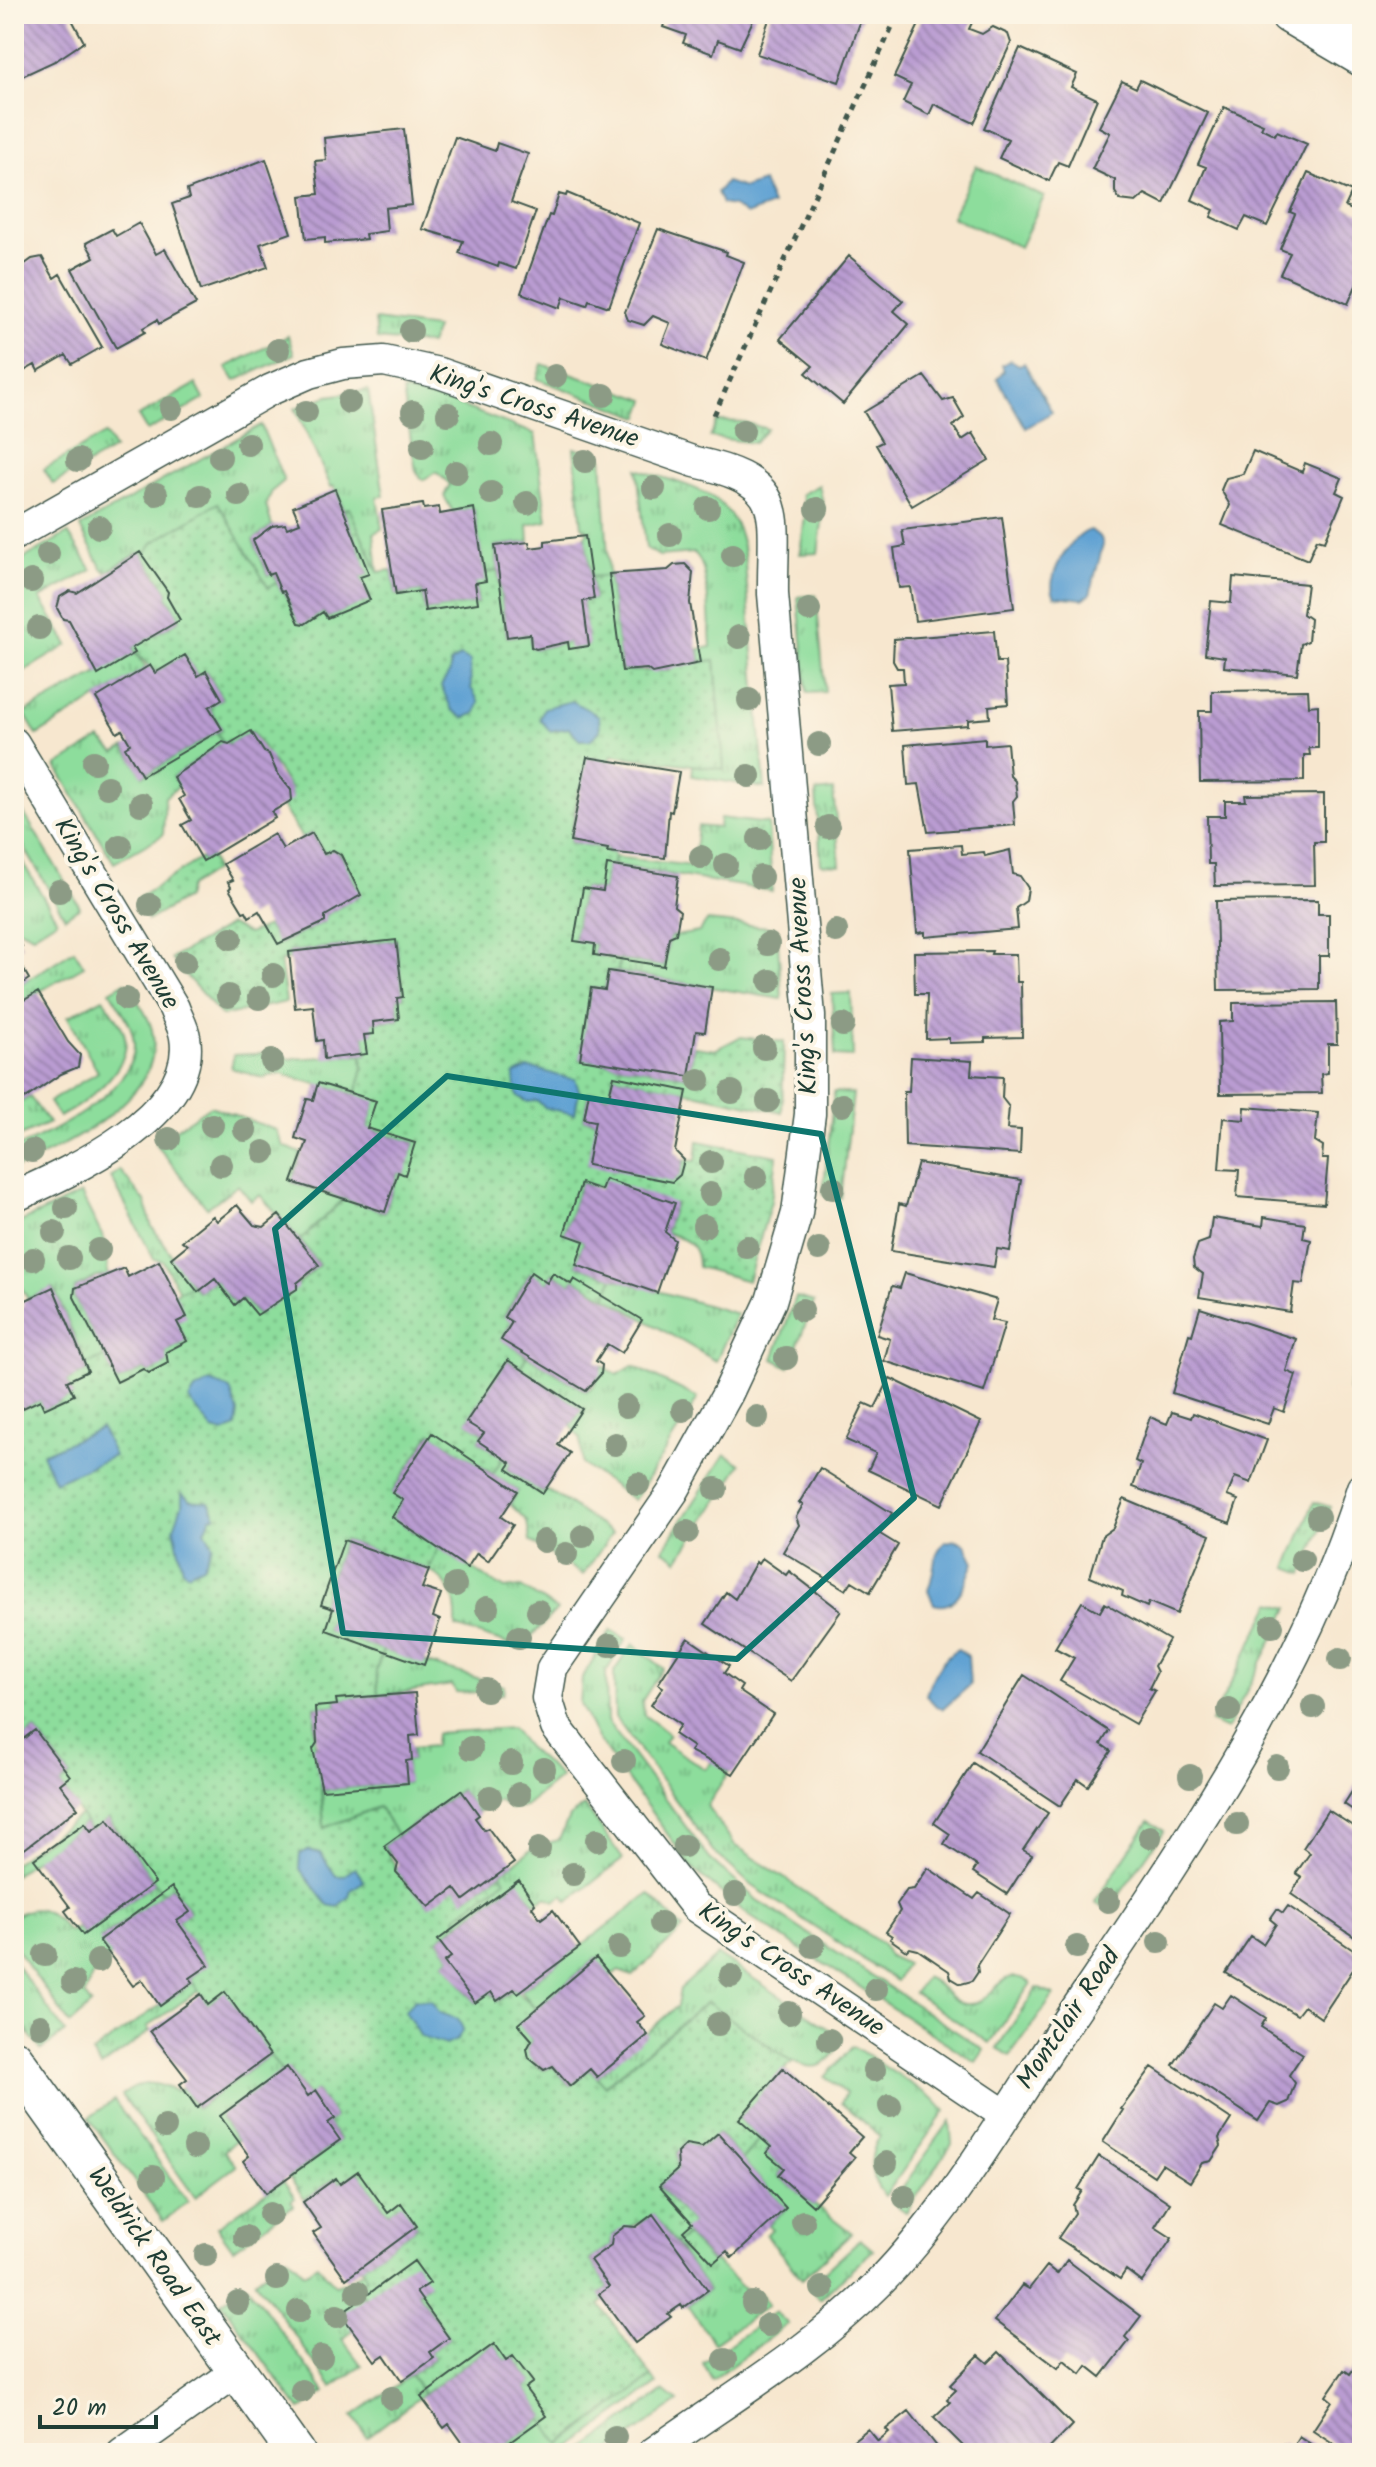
<svg xmlns="http://www.w3.org/2000/svg" width="1376" height="2467" font-family="Kalam,sans-serif">
<defs>
<pattern id="grass-tufts" width="24" height="20" patternUnits="userSpaceOnUse" patternTransform="scale(2)"><rect width="24" height="20" fill="#8ddd9c"/><path d="M3 7l-1-3M5 7V3M7 7l1-3M15 17l-1-3M17 17v-4M19 17l1-3" fill="none" stroke="#73b480"/></pattern>
<pattern id="garden-dots" width="8" height="8" patternUnits="userSpaceOnUse" patternTransform="scale(2)"><rect width="8" height="8" fill="#8ddd9c"/><path d="M2 2h.1M6 6h.1" fill="none" stroke="#73b480" stroke-width="1.8" stroke-linecap="round"/></pattern>
<pattern id="building-back-hatch" width="6" height="6" patternUnits="userSpaceOnUse" patternTransform="scale(2)"><rect width="6" height="6" fill="#b99bd1"/><path d="M-1 5l2 2M0 0l6 6M5-1l2 2" fill="none" stroke="#9680aa"/></pattern>
</defs>
<rect width="100%" height="100%" fill="#fcf5e5"/>
<filter id="ink" filterUnits="userSpaceOnUse"><feTurbulence type="fractalNoise" baseFrequency=".0125" numOctaves="2"/><feDisplacementMap in="SourceGraphic" scale="16" xChannelSelector="R" yChannelSelector="G"/><feConvolveMatrix kernelMatrix="1 2 1 2 8 2 1 2 1" color-interpolation-filters="sRGB"/></filter>
<filter id="wash" filterUnits="userSpaceOnUse"><feTurbulence type="fractalNoise" baseFrequency=".006" numOctaves="4" result="noise"/><feDisplacementMap in="SourceGraphic" scale="32" xChannelSelector="R" yChannelSelector="G"/><feGaussianBlur stdDeviation="1.8" result="paint"/><feColorMatrix in="noise" values="0 0 0 0 0 0 0 0 0 0 0 0 0 0 0 0 0 1.4 0 .05"/><feComposite in="paint" operator="in"/></filter>
<g filter="url(#wash)">
<rect width="100%" height="100%" fill="#f7e7cf"/>
<path fill="url(#grass-tufts)" stroke="#568d68" stroke-width="2" d="M 375,320 L 436,328 L 430,344 L 377,339 Z
M 288,336 L 294,354 L 235,381 L 226,367 Z
M 542,364 L 646,400 L 640,417 L 537,379 Z
M 196,384 L 204,399 L 147,431 L 138,416 Z
M 368,390 L 384,496 L 377,497 L 382,529 L 374,533 L 378,572 L 348,508 L 344,510 L 334,486 L 331,487 L 295,408 L 328,396 Z
M 403,391 L 453,403 L 535,434 L 547,521 L 528,525 L 529,542 L 495,546 L 498,571 L 484,573 L 474,509 L 453,512 L 444,496 L 450,484 L 436,472 L 423,480 L 416,471 Z
M 717,421 L 743,422 L 767,429 L 754,443 L 710,437 Z
M 261,425 L 284,481 L 272,491 L 266,505 L 272,526 L 253,540 L 268,575 L 273,573 L 277,583 L 269,588 L 154,542 L 143,556 L 140,552 L 106,572 L 101,567 L 80,527 Z
M 105,434 L 114,449 L 53,484 L 44,469 Z
M 574,448 L 602,456 L 609,576 L 591,577 L 585,536 L 588,531 L 582,526 Z
M 637,469 C 690,488 735,489 744,553 L 765,788 L 692,776 L 693,765 L 724,768 L 715,661 L 700,661 L 699,649 L 711,647 C 709,627 710,564 694,553 L 659,556 L 646,548 Z
M 819,485 L 824,508 L 818,553 L 800,554 L 806,510 L 802,494 Z
M 68,533 L 92,570 L 40,598 L 68,645 L 14,677 L 14,564 Z
M 816,595 L 825,692 L 807,693 L 798,597 Z
M 135,653 L 146,668 L 37,735 L 24,713 Z
M 217,732 L 223,742 L 173,777 L 179,786 L 165,797 L 163,835 L 114,863 L 56,766 L 100,739 L 115,753 L 125,747 L 143,776 Z
M 833,790 L 840,865 L 821,864 L 816,792 Z
M 19,805 L 80,907 L 65,917 L 14,830 L 14,808 Z
M 720,818 L 768,824 L 772,891 L 613,865 L 614,857 L 693,866 L 698,826 L 719,828 Z
M 14,848 L 57,920 L 33,935 L 14,926 Z
M 707,921 L 777,928 L 782,999 L 618,972 L 619,960 L 664,966 L 669,937 L 699,932 Z
M 74,950 L 84,966 L 14,1006 L 14,989 Z
M 125,982 C 134,997 148,1013 152,1030 C 168,1099 62,1147 14,1169 L 14,1149 C 51,1133 145,1088 133,1036 C 130,1020 118,1005 110,991 Z
M 851,993 L 853,1057 L 835,1056 L 832,994 Z
M 103,998 C 111,1010 122,1023 125,1037 C 132,1069 83,1105 59,1117 L 49,1102 L 98,1072 L 68,1017 Z
M 275,1053 L 290,1059 L 362,1055 L 363,1068 L 356,1095 L 278,1073 L 263,1078 L 231,1068 L 234,1055 Z
M 834,1092 L 853,1094 L 841,1198 L 823,1194 Z
M 30,1097 L 49,1123 L 14,1139 L 14,1106 Z
M 210,1106 L 276,1130 L 283,1146 L 301,1153 L 292,1182 L 344,1199 L 300,1240 L 260,1195 L 251,1201 L 238,1185 L 207,1208 L 155,1143 Z
M 120,1170 L 146,1203 L 151,1225 L 192,1285 L 179,1291 L 163,1261 L 154,1259 L 111,1177 Z
M 81,1194 L 111,1253 L 107,1262 L 108,1276 L 97,1277 L 75,1288 L 74,1297 L 105,1357 L 86,1365 L 54,1288 L 28,1299 L 21,1287 L 14,1286 L 14,1225 Z
M 613,1278 L 737,1314 L 716,1361 L 606,1297 Z
M 796,1297 L 814,1302 L 789,1367 L 773,1359 Z
M 1362,1327 L 1362,1394 L 1348,1390 Z
M 527,1356 L 586,1391 L 594,1386 L 602,1365 L 617,1375 L 633,1366 L 698,1398 L 634,1500 L 582,1464 L 581,1439 L 571,1426 L 581,1409 L 520,1367 Z
M 725,1454 L 741,1464 L 678,1560 L 663,1550 Z
M 503,1457 L 511,1463 L 507,1469 L 543,1493 L 546,1490 C 571,1503 588,1519 612,1533 L 583,1575 L 530,1541 L 527,1521 L 510,1504 L 518,1491 L 493,1474 Z
M 1314,1502 L 1330,1507 L 1303,1574 L 1287,1568 Z
M 438,1548 L 505,1589 L 521,1587 L 557,1610 L 520,1648 L 456,1627 C 457,1598 453,1586 429,1570 Z
M 1272,1603 L 1289,1608 L 1227,1729 L 1211,1722 Z
M 611,1630 L 626,1639 L 606,1672 L 607,1721 L 710,1859 L 757,1900 L 984,2050 L 976,2062 L 748,1915 L 693,1869 L 597,1738 L 580,1704 L 582,1678 Z
M 633,1644 L 663,1668 L 642,1701 L 644,1715 L 669,1734 L 664,1742 L 705,1769 L 713,1761 L 729,1772 L 707,1806 L 735,1845 L 882,1944 L 889,1956 L 906,1964 L 896,1981 L 750,1884 L 713,1851 L 615,1717 L 614,1671 Z
M 383,1650 L 504,1686 L 503,1694 L 456,1692 L 452,1685 L 378,1696 L 376,1670 Z
M 512,1728 L 527,1747 L 561,1777 L 525,1806 L 510,1809 L 499,1800 L 477,1812 L 460,1790 L 398,1836 L 378,1807 L 324,1828 L 322,1790 L 407,1783 L 406,1761 L 412,1760 L 411,1748 L 435,1746 L 436,1733 Z
M 585,1806 L 623,1859 L 568,1901 L 563,1895 L 555,1901 L 546,1897 L 535,1904 L 518,1881 L 459,1923 L 455,1917 L 504,1881 L 501,1873 L 536,1846 L 559,1840 L 569,1817 Z
M 81,1815 L 85,1823 L 14,1875 L 14,1863 Z
M 1149,1821 L 1164,1831 L 1109,1910 L 1095,1902 Z
M 155,1883 L 163,1894 L 100,1939 L 111,1956 L 107,1959 L 109,1963 L 92,1976 L 85,1995 L 91,2005 L 70,2024 L 14,1946 L 14,1917 C 36,1901 54,1912 68,1932 L 78,1928 L 83,1935 Z
M 649,1894 L 683,1929 L 632,1976 L 619,1971 L 610,1976 L 596,1958 L 536,2009 L 521,1991 Z
M 718,1955 L 843,2038 C 837,2048 830,2063 818,2066 C 793,2073 729,2018 707,2002 L 604,2086 L 597,2077 L 677,2006 L 680,1989 Z
M 14,1962 L 65,2032 L 41,2050 L 14,2014 Z
M 926,1977 C 942,1983 951,2005 969,2004 C 994,2003 1001,1962 1031,1983 L 990,2043 L 914,1993 Z
M 193,1982 L 198,1991 L 147,2027 L 150,2031 L 101,2067 L 92,2053 Z
M 1037,1988 L 1054,1995 L 1010,2056 L 997,2048 Z
M 853,2046 L 934,2099 L 945,2111 L 885,2196 C 868,2179 868,2154 880,2136 L 841,2103 L 846,2093 L 825,2077 Z
M 270,2055 L 282,2072 L 221,2117 L 237,2140 L 224,2151 L 236,2166 L 195,2197 L 122,2095 C 143,2080 152,2081 176,2091 L 183,2088 L 197,2108 Z
M 114,2100 L 188,2202 L 163,2221 L 89,2118 Z
M 950,2121 L 952,2144 L 906,2212 L 892,2202 Z
M 760,2138 L 771,2147 L 766,2153 L 784,2168 L 778,2176 L 852,2233 L 802,2279 L 766,2235 L 772,2229 L 768,2225 L 786,2208 L 742,2160 Z
M 283,2181 L 295,2198 L 291,2201 L 294,2205 L 233,2249 L 217,2227 Z
M 687,2235 L 712,2263 L 715,2261 L 747,2292 L 761,2294 L 768,2305 L 714,2343 L 688,2305 L 708,2290 L 675,2243 Z
M 860,2239 L 873,2250 L 820,2299 L 809,2286 Z
M 287,2256 L 304,2273 L 318,2265 L 335,2285 L 347,2282 L 363,2271 L 367,2278 L 353,2330 L 342,2339 L 362,2366 L 332,2387 L 255,2280 Z
M 247,2285 L 325,2392 L 300,2410 L 221,2302 Z
M 775,2312 L 788,2324 L 712,2380 L 703,2363 Z
M 411,2375 L 424,2394 L 367,2437 L 353,2416 Z
M 652,2377 L 657,2384 L 562,2453 L 495,2453 L 542,2419 L 561,2444 Z
M 664,2391 L 678,2402 L 607,2453 L 579,2453 Z"/>
<path fill="#8ddd9c" stroke="#568d68" stroke-width="2" d="M 976,166 L 1044,197 L 1020,247 L 952,217 Z"/>
<path fill="url(#garden-dots)" stroke="#568d68" stroke-width="2" d="M 218,503 L 268,587 L 277,583 L 281,591 L 284,591 L 299,622 L 305,624 L 323,612 L 327,618 L 370,599 L 360,577 L 368,574 L 344,510 L 349,508 L 378,572 L 392,570 L 396,595 L 422,591 L 425,611 L 478,603 L 475,583 L 484,573 L 498,571 L 507,637 L 530,634 L 531,647 L 536,649 L 568,642 L 570,648 L 588,646 L 583,601 L 594,599 L 591,577 L 609,576 L 622,671 L 670,671 L 674,666 L 715,660 L 724,769 L 612,755 L 610,761 L 578,790 L 570,842 L 608,849 L 607,852 L 614,853 L 613,865 L 607,865 L 603,891 L 583,888 L 574,940 L 595,944 L 594,955 L 619,960 L 618,972 L 608,971 L 605,990 L 591,988 L 581,1059 L 689,1076 L 694,1047 L 715,1050 L 740,1037 L 784,1042 L 782,1112 L 614,1076 L 609,1096 L 589,1092 L 584,1119 L 595,1121 L 671,1182 L 680,1175 L 684,1160 L 696,1161 L 698,1141 L 777,1156 L 771,1201 L 748,1281 L 698,1267 C 698,1242 686,1240 665,1232 L 675,1204 L 581,1183 L 564,1233 L 584,1241 L 576,1265 L 613,1278 L 606,1297 L 575,1279 L 571,1284 L 553,1273 L 547,1283 L 530,1273 L 504,1316 L 512,1322 L 501,1339 L 527,1356 L 520,1367 L 508,1360 L 467,1422 L 484,1433 L 479,1441 L 503,1457 L 493,1474 L 431,1433 L 392,1493 L 403,1500 L 392,1517 L 438,1548 L 429,1570 L 344,1540 L 321,1604 L 333,1609 L 326,1630 L 383,1650 L 376,1670 L 378,1696 L 336,1700 L 337,1705 L 315,1707 L 315,1762 L 319,1767 L 324,1828 L 379,1807 L 398,1836 L 384,1846 L 407,1886 L 455,1888 L 465,1899 L 501,1873 L 505,1880 L 456,1917 L 459,1923 L 438,1940 L 451,1957 L 445,1962 L 475,2003 L 491,1992 L 498,2001 L 514,1989 L 536,2009 L 519,2024 L 532,2040 L 527,2049 L 536,2066 L 544,2070 L 553,2066 L 570,2086 L 590,2069 L 605,2086 L 707,2002 L 792,2062 L 739,2119 L 760,2138 L 742,2160 L 718,2133 L 702,2147 L 686,2144 L 677,2153 L 678,2169 L 659,2187 L 692,2223 L 687,2235 L 675,2243 L 653,2215 C 639,2225 626,2226 612,2236 L 611,2245 L 590,2260 L 609,2287 L 600,2294 L 604,2301 L 600,2305 L 652,2377 L 560,2444 L 542,2419 L 545,2416 L 525,2388 L 532,2382 L 514,2356 L 506,2361 L 494,2344 L 424,2394 L 411,2375 L 434,2359 L 430,2352 L 449,2338 L 417,2292 L 429,2283 L 365,2297 L 356,2285 L 367,2278 L 361,2267 L 417,2226 L 401,2204 L 388,2213 L 358,2171 L 340,2184 L 335,2178 L 305,2200 L 289,2177 L 340,2140 L 328,2123 L 335,2117 L 316,2091 L 308,2096 L 288,2068 L 282,2072 L 225,1993 L 208,2005 L 190,1978 L 208,1964 L 177,1921 L 190,1911 L 172,1887 L 163,1894 L 109,1819 L 91,1831 L 60,1784 L 70,1776 L 35,1730 L 21,1741 L 14,1728 L 24,1721 L 14,1705 L 14,1398 L 19,1410 L 40,1400 L 44,1409 L 73,1395 L 67,1381 L 88,1371 L 86,1365 L 105,1357 L 117,1382 L 143,1369 L 149,1373 L 167,1363 L 166,1352 L 186,1341 L 177,1322 L 175,1293 L 192,1285 L 198,1292 L 215,1279 L 235,1304 L 243,1298 L 257,1315 L 276,1299 L 282,1300 L 319,1265 L 300,1240 L 344,1199 L 385,1212 L 398,1172 L 404,1174 L 415,1143 L 367,1128 L 375,1102 L 356,1095 L 363,1068 L 362,1055 L 367,1054 L 364,1035 L 373,1022 L 399,1019 L 397,998 L 403,997 L 396,940 L 289,952 L 290,959 L 280,961 L 286,1002 L 222,1016 L 171,959 L 230,925 L 248,934 L 267,926 L 279,944 L 324,922 L 325,916 L 360,895 L 341,855 L 333,850 L 324,854 L 312,833 L 302,838 L 282,806 L 291,790 L 252,731 L 229,744 L 223,742 L 217,732 L 222,729 L 209,707 L 222,698 L 206,671 L 198,676 L 185,655 L 155,673 L 132,648 L 180,620 L 167,597 L 168,592 L 143,556 L 154,542 Z
M 211,856 L 215,870 L 189,887 L 186,898 L 148,920 L 137,899 L 201,858 L 203,861 Z"/>
<path fill="#60a2d3" stroke="#407084" stroke-width="2" d="M 726,182 L 744,188 L 763,182 L 772,205 L 746,215 L 733,206 L 722,204 L 717,192 Z
M 1011,360 L 1019,365 L 1024,363 L 1052,412 L 1026,428 L 997,378 L 1004,371 L 1002,365 Z
M 1091,530 L 1101,538 L 1103,545 L 1090,594 L 1083,599 L 1055,596 C 1043,579 1072,534 1091,530 Z
M 461,656 L 470,661 L 471,688 L 479,702 L 476,713 L 464,718 L 452,710 L 441,686 L 450,672 L 450,663 Z
M 572,701 L 599,716 L 600,731 L 590,740 L 580,740 L 569,728 L 550,731 L 540,719 L 544,708 Z
M 528,1068 C 546,1069 557,1078 575,1079 L 579,1090 L 575,1114 L 546,1108 L 537,1101 L 528,1102 L 517,1096 L 514,1075 Z
M 210,1382 L 230,1389 L 238,1412 L 236,1427 L 224,1433 L 213,1430 L 189,1400 L 195,1390 Z
M 101,1428 L 114,1456 L 55,1482 L 42,1454 Z
M 182,1493 L 190,1500 L 209,1502 L 216,1516 L 211,1517 L 205,1531 L 213,1545 L 203,1566 L 188,1573 L 183,1570 L 174,1528 L 182,1505 Z
M 956,1540 L 965,1544 L 974,1562 C 967,1580 957,1612 934,1604 L 928,1590 C 936,1571 931,1555 945,1542 Z
M 958,1649 L 968,1656 L 970,1685 L 943,1709 L 936,1706 L 926,1695 C 931,1679 942,1656 958,1649 Z
M 308,1850 L 320,1853 L 336,1876 L 343,1876 L 355,1868 L 364,1881 L 351,1890 L 349,1897 L 337,1907 L 328,1905 L 299,1868 L 300,1854 Z
M 414,1999 L 431,2001 L 440,2013 L 458,2019 L 463,2029 L 457,2040 L 446,2045 L 421,2037 L 405,2011 Z"/>
<g id="blocks">
<path fill="url(#building-back-hatch)" d="M 14,14 L 69,14 L 84,42 L 57,60 L 14,80 Z
M 667,14 L 756,14 L 740,48 L 718,40 L 713,54 L 683,43 L 686,35 L 663,27 Z
M 771,14 L 863,14 L 839,82 L 757,54 Z
M 924,14 L 976,14 L 969,29 L 982,34 L 993,27 L 1008,34 L 1011,43 L 974,123 L 934,104 L 929,115 L 903,102 L 911,85 L 894,77 Z
M 1020,48 L 1077,74 L 1071,87 L 1097,99 L 1068,166 L 1058,162 L 1049,181 L 999,158 L 1008,139 L 984,128 Z
M 1140,80 L 1208,113 L 1164,204 L 1145,194 L 1136,202 L 1120,200 L 1115,192 L 1115,180 L 1092,169 L 1110,133 L 1099,127 L 1122,81 L 1136,88 Z
M 1224,107 L 1263,124 L 1261,128 L 1275,135 L 1277,131 L 1307,144 L 1267,226 L 1246,217 L 1239,230 L 1211,217 L 1214,210 L 1192,200 L 1206,167 L 1198,164 Z
M 404,129 L 412,205 L 385,208 L 387,231 L 365,234 L 366,239 L 325,243 L 325,237 L 306,239 L 301,196 L 319,194 L 315,161 L 326,160 L 324,138 Z
M 455,137 L 495,151 L 497,143 L 528,154 L 511,202 L 536,211 L 516,269 L 499,263 L 498,267 L 459,253 L 463,241 L 422,229 Z
M 266,159 L 291,233 L 260,244 L 268,267 L 201,290 L 172,204 L 189,198 L 187,190 Z
M 1308,173 L 1352,192 L 1345,207 L 1362,214 L 1362,272 L 1348,304 L 1280,274 L 1290,253 L 1280,249 L 1295,214 L 1290,212 Z
M 567,193 L 639,223 L 609,307 L 589,300 L 587,305 L 564,297 L 560,308 L 521,293 L 549,215 L 552,216 L 559,194 L 566,196 Z
M 139,223 L 156,254 L 165,249 L 196,304 L 159,324 L 157,320 L 143,328 L 145,332 L 116,348 L 72,269 L 94,257 L 86,243 L 112,229 L 116,236 Z
M 658,229 L 727,252 L 726,255 L 744,262 L 706,361 L 662,344 L 670,323 L 653,316 L 644,325 L 628,320 L 625,312 Z
M 849,256 L 903,301 L 894,311 L 909,324 L 843,404 L 806,373 L 813,366 L 780,339 Z
M 42,257 L 54,278 L 60,274 L 102,347 L 72,364 L 66,355 L 38,371 L 35,365 L 17,375 L 14,272 L 32,259 Z
M 1362,320 L 1362,345 L 1353,341 Z
M 924,376 L 943,401 L 953,398 L 964,417 L 953,426 L 962,440 L 973,433 L 989,460 L 912,506 L 876,445 L 882,442 L 864,412 Z
M 1253,451 L 1302,472 L 1305,463 L 1342,478 L 1336,492 L 1344,496 L 1325,541 L 1317,539 L 1308,560 L 1222,525 L 1230,505 L 1221,490 L 1226,478 L 1243,474 Z
M 335,489 L 369,574 L 360,577 L 370,600 L 327,618 L 323,612 L 305,624 L 299,623 L 284,591 L 281,592 L 273,573 L 268,575 L 253,540 L 272,526 L 285,524 L 287,528 L 300,523 L 293,507 Z
M 423,504 L 424,509 L 439,507 L 440,514 L 474,508 L 486,581 L 475,583 L 478,603 L 425,611 L 422,591 L 396,595 L 382,510 Z
M 1002,517 L 1014,608 L 915,621 L 910,587 L 899,588 L 894,548 L 905,546 L 902,530 Z
M 585,536 L 594,599 L 583,601 L 589,646 L 569,649 L 568,642 L 536,649 L 531,647 L 530,634 L 507,637 L 495,546 L 529,542 L 530,548 L 545,546 L 545,541 Z
M 140,552 L 168,592 L 167,597 L 180,620 L 132,648 L 135,653 L 98,675 L 69,620 L 63,619 L 57,608 L 60,597 L 70,591 L 77,593 Z
M 685,564 L 693,572 L 690,603 L 700,663 L 652,673 L 647,669 L 622,671 L 609,574 L 668,570 L 674,565 Z
M 1233,577 L 1307,584 L 1303,614 L 1310,619 L 1308,641 L 1301,644 L 1297,674 L 1224,667 L 1225,657 L 1205,654 L 1211,601 L 1231,603 Z
M 994,631 L 997,662 L 1005,662 L 1008,704 L 989,706 L 990,718 L 968,720 L 968,725 L 892,731 L 888,684 L 904,683 L 903,668 L 897,668 L 893,661 L 894,639 Z
M 185,655 L 198,676 L 206,671 L 222,699 L 209,707 L 222,729 L 142,776 L 125,747 L 130,744 L 122,730 L 117,733 L 96,698 L 150,665 L 155,673 Z
M 1308,690 L 1309,706 L 1318,705 L 1318,748 L 1309,748 L 1310,755 L 1304,755 L 1304,781 L 1200,782 L 1199,711 L 1212,711 L 1212,691 Z
M 251,731 L 264,752 L 269,754 L 277,773 L 291,790 L 292,800 L 272,812 L 275,818 L 203,861 L 182,825 L 191,820 L 179,799 L 184,796 L 173,777 L 223,742 L 229,744 Z
M 985,738 L 985,745 L 1007,743 L 1010,776 L 1015,781 L 1017,796 L 1013,801 L 1015,825 L 928,832 L 919,784 L 908,785 L 905,745 Z
M 587,757 L 679,772 L 672,812 L 669,811 L 665,858 L 607,852 L 608,849 L 570,842 Z
M 1324,794 L 1324,842 L 1314,842 L 1315,885 L 1215,886 L 1214,864 L 1208,864 L 1207,816 L 1225,816 L 1225,801 L 1246,801 L 1245,795 Z
M 312,833 L 324,854 L 333,850 L 341,855 L 361,895 L 325,916 L 325,922 L 278,944 L 259,911 L 249,917 L 246,911 L 243,912 L 229,889 L 231,887 L 228,882 L 233,880 L 223,864 L 274,834 L 283,849 Z
M 961,845 L 962,854 L 984,852 L 985,856 L 1010,850 L 1013,874 L 1020,876 L 1028,888 L 1026,901 L 1016,908 L 1018,929 L 925,937 L 925,932 L 917,933 L 910,849 Z
M 607,865 L 678,876 L 674,906 L 680,911 L 676,934 L 669,937 L 664,966 L 594,955 L 595,944 L 574,941 L 583,888 L 603,891 Z
M 1318,900 L 1318,914 L 1329,914 L 1329,956 L 1319,956 L 1319,989 L 1218,990 L 1216,901 Z
M 14,933 L 22,946 L 14,950 Z
M 396,940 L 403,997 L 397,998 L 399,1019 L 373,1022 L 374,1034 L 364,1035 L 367,1054 L 324,1059 L 323,1040 L 317,1041 L 313,1006 L 295,1008 L 289,952 Z
M 992,951 L 991,954 L 1016,954 L 1017,982 L 1021,982 L 1022,1037 L 985,1038 L 985,1042 L 949,1043 L 949,1038 L 926,1039 L 927,994 L 915,994 L 914,952 Z
M 14,953 L 29,979 L 14,989 Z
M 608,971 L 712,987 L 705,1032 L 696,1031 L 689,1076 L 580,1059 L 591,988 L 605,990 Z
M 38,992 L 68,1042 L 80,1055 L 78,1067 L 61,1074 L 14,1106 L 14,1006 Z
M 1336,1002 L 1337,1044 L 1328,1044 L 1328,1073 L 1321,1074 L 1322,1093 L 1220,1094 L 1219,1022 L 1233,1021 L 1233,1003 Z
M 911,1057 L 972,1061 L 971,1075 L 1003,1077 L 1002,1098 L 1009,1107 L 1007,1129 L 1021,1130 L 1020,1154 L 905,1146 L 904,1092 L 909,1092 Z
M 614,1076 L 687,1091 L 675,1151 L 684,1160 L 680,1175 L 672,1182 L 587,1165 L 595,1121 L 584,1119 L 589,1092 L 609,1096 Z
M 318,1083 L 376,1101 L 367,1128 L 415,1143 L 405,1175 L 398,1172 L 385,1212 L 292,1182 L 307,1142 L 295,1138 L 307,1099 L 313,1100 Z
M 1245,1107 L 1318,1113 L 1315,1141 L 1323,1146 L 1322,1159 L 1328,1159 L 1324,1204 L 1237,1197 L 1239,1170 L 1219,1169 L 1223,1118 L 1244,1120 Z
M 918,1163 L 1021,1180 L 1010,1251 L 997,1249 L 994,1267 L 891,1251 L 899,1204 L 906,1206 Z
M 605,1179 L 675,1203 L 665,1232 L 675,1240 L 657,1293 L 576,1265 L 584,1241 L 564,1234 L 581,1183 L 601,1190 Z
M 237,1205 L 254,1225 L 264,1227 L 279,1215 L 319,1265 L 297,1283 L 297,1289 L 257,1315 L 243,1298 L 235,1305 L 215,1279 L 198,1292 L 171,1258 L 187,1245 L 182,1241 L 213,1216 L 217,1221 Z
M 1264,1217 L 1305,1224 L 1303,1238 L 1311,1240 L 1303,1284 L 1294,1283 L 1290,1312 L 1199,1297 L 1203,1274 L 1194,1267 L 1193,1259 L 1198,1244 L 1209,1240 L 1212,1218 L 1263,1226 Z
M 159,1261 L 187,1317 L 177,1322 L 187,1341 L 166,1352 L 168,1363 L 149,1373 L 143,1369 L 117,1382 L 74,1297 L 75,1288 L 124,1268 L 128,1277 Z
M 531,1272 L 547,1283 L 553,1273 L 571,1284 L 574,1279 L 642,1320 L 622,1353 L 607,1344 L 596,1361 L 602,1365 L 601,1374 L 586,1391 L 501,1340 L 512,1322 L 504,1317 Z
M 905,1273 L 997,1300 L 991,1320 L 1005,1323 L 984,1392 L 884,1361 L 890,1339 L 877,1335 L 892,1286 L 900,1288 Z
M 53,1287 L 88,1371 L 67,1381 L 74,1395 L 44,1409 L 40,1400 L 19,1410 L 14,1398 L 14,1311 L 24,1306 L 22,1302 Z
M 1200,1308 L 1296,1339 L 1286,1371 L 1296,1375 L 1284,1412 L 1274,1408 L 1268,1424 L 1172,1393 L 1189,1334 L 1192,1335 Z
M 508,1360 L 582,1409 L 558,1445 L 570,1453 L 543,1493 L 507,1469 L 511,1463 L 478,1441 L 484,1433 L 466,1422 Z
M 890,1378 L 981,1422 L 942,1505 L 868,1470 L 876,1453 L 846,1440 L 864,1403 L 875,1408 Z
M 1172,1412 L 1191,1418 L 1193,1413 L 1267,1440 L 1251,1483 L 1235,1477 L 1227,1496 L 1238,1500 L 1230,1523 L 1133,1487 L 1141,1464 L 1135,1461 L 1150,1417 L 1167,1424 Z
M 432,1433 L 518,1491 L 501,1517 L 513,1525 L 488,1561 L 477,1553 L 467,1568 L 392,1517 L 403,1500 L 392,1493 Z
M 820,1468 L 892,1513 L 880,1534 L 898,1545 L 870,1592 L 852,1581 L 846,1590 L 783,1552 L 799,1525 L 796,1517 L 803,1505 L 799,1503 Z
M 1124,1499 L 1210,1535 L 1177,1614 L 1149,1602 L 1147,1607 L 1122,1596 L 1123,1591 L 1090,1577 L 1102,1536 L 1113,1528 Z
M 344,1540 L 429,1570 L 422,1588 L 441,1594 L 433,1617 L 440,1620 L 424,1665 L 326,1630 L 333,1609 L 321,1605 Z
M 762,1558 L 786,1575 L 789,1571 L 841,1611 L 791,1681 L 705,1624 L 726,1592 L 735,1599 L 756,1562 L 758,1564 Z
M 1082,1602 L 1100,1612 L 1105,1603 L 1169,1640 L 1154,1666 L 1157,1672 L 1149,1688 L 1155,1691 L 1135,1724 L 1060,1681 L 1074,1658 L 1055,1648 Z
M 688,1638 L 729,1666 L 724,1673 L 742,1686 L 739,1691 L 773,1714 L 733,1774 L 690,1751 L 693,1747 L 674,1734 L 680,1725 L 651,1705 L 663,1687 L 658,1684 Z
M 1024,1675 L 1109,1731 L 1101,1744 L 1111,1751 L 1088,1786 L 1078,1779 L 1060,1806 L 977,1751 Z
M 415,1693 L 419,1735 L 410,1736 L 412,1760 L 406,1761 L 408,1783 L 322,1790 L 313,1749 L 317,1743 L 315,1707 L 337,1705 L 336,1699 Z
M 14,1705 L 24,1721 L 14,1728 Z
M 35,1730 L 70,1776 L 60,1784 L 78,1808 L 14,1857 L 14,1746 Z
M 973,1763 L 1048,1813 L 1023,1850 L 1032,1855 L 1007,1894 L 973,1872 L 977,1866 L 944,1844 L 950,1834 L 934,1823 Z
M 1362,1776 L 1362,1816 L 1344,1804 Z
M 461,1790 L 479,1815 L 475,1818 L 484,1830 L 488,1828 L 514,1863 L 464,1900 L 455,1888 L 429,1907 L 396,1872 L 398,1864 L 384,1846 Z
M 1328,1810 L 1362,1832 L 1362,1942 L 1291,1894 L 1302,1877 L 1296,1873 L 1310,1853 L 1303,1848 Z
M 108,1819 L 155,1883 L 83,1935 L 65,1911 L 70,1907 L 34,1859 L 85,1823 L 91,1831 Z
M 928,1868 L 974,1899 L 979,1893 L 1010,1914 L 977,1965 L 978,1972 L 972,1981 L 961,1984 L 951,1978 L 949,1971 L 918,1950 L 910,1948 L 907,1951 L 890,1939 L 892,1936 L 886,1932 L 900,1911 L 897,1904 L 907,1890 L 914,1889 Z
M 519,1880 L 535,1904 L 532,1907 L 541,1919 L 553,1910 L 580,1947 L 518,1993 L 514,1989 L 497,2001 L 491,1992 L 475,2003 L 444,1962 L 451,1957 L 438,1940 Z
M 172,1887 L 190,1912 L 177,1921 L 209,1965 L 190,1978 L 193,1982 L 160,2006 L 142,1980 L 133,1986 L 99,1940 Z
M 1288,1906 L 1362,1956 L 1321,2018 L 1304,2006 L 1297,2015 L 1226,1973 L 1251,1936 L 1263,1944 L 1276,1924 L 1270,1919 L 1277,1909 L 1283,1913 Z
M 596,1958 L 645,2016 L 637,2022 L 648,2035 L 597,2077 L 590,2069 L 570,2086 L 553,2066 L 544,2070 L 529,2058 L 527,2049 L 532,2040 L 518,2024 Z
M 225,1992 L 270,2055 L 197,2108 L 180,2084 L 187,2079 L 150,2031 L 201,1994 L 208,2005 Z
M 1231,1995 L 1266,2018 L 1261,2027 L 1303,2054 L 1289,2075 L 1295,2083 L 1288,2102 L 1279,2106 L 1270,2103 L 1258,2121 L 1173,2065 L 1214,2003 L 1222,2008 Z
M 287,2067 L 308,2096 L 316,2090 L 335,2118 L 328,2123 L 340,2140 L 266,2193 L 243,2161 L 249,2156 L 220,2116 Z
M 1152,2067 L 1231,2119 L 1219,2138 L 1221,2146 L 1211,2161 L 1202,2163 L 1190,2182 L 1162,2164 L 1154,2176 L 1103,2142 L 1123,2110 L 1121,2109 Z
M 783,2068 L 862,2137 L 849,2152 L 855,2157 L 813,2206 L 778,2175 L 784,2168 L 766,2153 L 771,2147 L 739,2119 Z
M 718,2133 L 786,2208 L 732,2258 L 727,2251 L 713,2263 L 683,2231 L 692,2223 L 659,2186 L 678,2169 L 677,2153 L 686,2144 L 702,2147 Z
M 1099,2156 L 1170,2203 L 1155,2227 L 1172,2238 L 1142,2282 L 1126,2270 L 1120,2279 L 1058,2238 L 1075,2213 L 1073,2205 L 1082,2191 L 1078,2189 Z
M 358,2171 L 388,2213 L 401,2203 L 417,2226 L 346,2279 L 313,2233 L 321,2228 L 303,2202 L 336,2178 L 340,2184 Z
M 653,2214 L 708,2290 L 683,2308 L 681,2305 L 668,2314 L 671,2317 L 635,2343 L 599,2294 L 609,2287 L 590,2260 L 611,2245 L 612,2236 L 625,2226 L 636,2227 Z
M 1067,2260 L 1141,2316 L 1125,2337 L 1129,2341 L 1101,2377 L 1087,2366 L 1081,2374 L 1064,2360 L 1058,2368 L 995,2321 L 1022,2285 L 1029,2289 L 1047,2266 L 1057,2274 Z
M 414,2261 L 430,2283 L 416,2292 L 449,2338 L 430,2352 L 434,2358 L 402,2381 L 384,2355 L 375,2361 L 341,2314 Z
M 494,2344 L 506,2361 L 513,2356 L 533,2382 L 525,2388 L 546,2416 L 495,2453 L 470,2453 L 449,2424 L 444,2428 L 421,2397 Z
M 999,2352 L 1072,2425 L 1045,2453 L 970,2453 L 934,2417 L 950,2402 L 947,2399 L 956,2390 L 950,2385 L 979,2355 L 988,2363 Z
M 1362,2356 L 1362,2453 L 1348,2453 L 1313,2430 L 1332,2401 L 1326,2396 L 1344,2370 L 1350,2374 Z
M 909,2411 L 942,2453 L 837,2453 L 868,2429 L 878,2441 L 889,2432 L 886,2429 Z
M 1299,2436 L 1324,2453 L 1276,2453 L 1283,2443 L 1291,2449 Z"/>
</g>
</g>
<g filter="url(#ink)">
<use href="#blocks" fill-opacity="0" stroke="#3f564b" stroke-width="2"/>
<g fill="none" stroke-linecap="round" stroke-linejoin="round">
<g stroke="#3f564b" stroke-width="33">
<path id="minor" d="M 1338,40 L 1355,14
M 14,535 L 270,390 L 309,373 L 343,364 L 384,361 L 439,373 L 695,462 C 790,483 772,511 773,594 L 810,1016 L 810,1114 L 797,1213 L 771,1301 L 728,1393 L 673,1492 L 552,1668 L 547,1698 L 556,1727 L 696,1907 L 1005,2115
M 14,743 L 174,1008 C 177,1017 184,1028 185,1037 C 198,1115 70,1172 14,1197
M 122,2453 L 236,2372
M 653,2453 C 728,2399 813,2350 878,2284 C 949,2212 1001,2121 1057,2037 C 1174,1863 1299,1690 1362,1488"/>
</g>
<g stroke="#3f564b" stroke-width="41">
<path id="tertiary" d="M 1289,14 L 1362,57
M 14,2059 L 296,2453"/>
</g>
<path stroke="#3f564b" stroke-width="5" stroke-dasharray="6 6" stroke-linecap="butt" d="M 714,415 L 898,14"/>
<use href="#minor" stroke="#fff" stroke-width="30"/>
<use href="#tertiary" stroke="#fff" stroke-width="38"/>
</g>
<g fill="#8c9b85">
<circle cx="411" cy="331" r="12"/>
<circle cx="278" cy="350" r="12"/>
<circle cx="555" cy="376" r="12"/>
<circle cx="604" cy="395" r="12"/>
<circle cx="349" cy="402" r="12"/>
<circle cx="171" cy="408" r="12"/>
<circle cx="306" cy="412" r="12"/>
<circle cx="413" cy="412" r="12"/>
<circle cx="448" cy="414" r="12"/>
<circle cx="743" cy="431" r="12"/>
<circle cx="248" cy="444" r="12"/>
<circle cx="491" cy="444" r="12"/>
<circle cx="422" cy="447" r="12"/>
<circle cx="220" cy="457" r="12"/>
<circle cx="78" cy="460" r="12"/>
<circle cx="585" cy="461" r="12"/>
<circle cx="456" cy="472" r="12"/>
<circle cx="654" cy="488" r="12"/>
<circle cx="491" cy="493" r="12"/>
<circle cx="156" cy="494" r="12"/>
<circle cx="239" cy="495" r="12"/>
<circle cx="200" cy="496" r="12"/>
<circle cx="527" cy="503" r="12"/>
<circle cx="708" cy="508" r="12"/>
<circle cx="817" cy="509" r="12"/>
<circle cx="99" cy="527" r="12"/>
<circle cx="670" cy="535" r="12"/>
<circle cx="48" cy="554" r="12"/>
<circle cx="733" cy="555" r="12"/>
<circle cx="31" cy="581" r="12"/>
<circle cx="809" cy="610" r="12"/>
<circle cx="39" cy="628" r="12"/>
<circle cx="739" cy="637" r="12"/>
<circle cx="749" cy="700" r="12"/>
<circle cx="819" cy="744" r="12"/>
<circle cx="94" cy="762" r="12"/>
<circle cx="749" cy="776" r="12"/>
<circle cx="107" cy="787" r="12"/>
<circle cx="141" cy="804" r="12"/>
<circle cx="828" cy="827" r="12"/>
<circle cx="759" cy="839" r="12"/>
<circle cx="120" cy="846" r="12"/>
<circle cx="701" cy="857" r="12"/>
<circle cx="726" cy="865" r="12"/>
<circle cx="761" cy="877" r="12"/>
<circle cx="59" cy="891" r="12"/>
<circle cx="150" cy="905" r="12"/>
<circle cx="836" cy="931" r="12"/>
<circle cx="231" cy="938" r="12"/>
<circle cx="768" cy="944" r="12"/>
<circle cx="719" cy="959" r="12"/>
<circle cx="185" cy="962" r="12"/>
<circle cx="273" cy="975" r="12"/>
<circle cx="770" cy="981" r="12"/>
<circle cx="228" cy="996" r="12"/>
<circle cx="259" cy="998" r="12"/>
<circle cx="126" cy="999" r="12"/>
<circle cx="843" cy="1025" r="12"/>
<circle cx="764" cy="1048" r="12"/>
<circle cx="272" cy="1061" r="12"/>
<circle cx="699" cy="1080" r="12"/>
<circle cx="732" cy="1092" r="12"/>
<circle cx="768" cy="1101" r="12"/>
<circle cx="842" cy="1105" r="12"/>
<circle cx="212" cy="1125" r="12"/>
<circle cx="245" cy="1130" r="12"/>
<circle cx="169" cy="1139" r="12"/>
<circle cx="32" cy="1151" r="12"/>
<circle cx="264" cy="1152" r="12"/>
<circle cx="711" cy="1162" r="12"/>
<circle cx="221" cy="1165" r="12"/>
<circle cx="756" cy="1177" r="12"/>
<circle cx="833" cy="1188" r="12"/>
<circle cx="710" cy="1194" r="12"/>
<circle cx="66" cy="1208" r="12"/>
<circle cx="704" cy="1226" r="12"/>
<circle cx="54" cy="1232" r="12"/>
<circle cx="747" cy="1247" r="12"/>
<circle cx="819" cy="1249" r="12"/>
<circle cx="99" cy="1250" r="12"/>
<circle cx="69" cy="1258" r="12"/>
<circle cx="33" cy="1259" r="12"/>
<circle cx="802" cy="1310" r="12"/>
<circle cx="786" cy="1358" r="12"/>
<circle cx="626" cy="1406" r="12"/>
<circle cx="683" cy="1410" r="12"/>
<circle cx="757" cy="1417" r="12"/>
<circle cx="615" cy="1444" r="12"/>
<circle cx="638" cy="1484" r="12"/>
<circle cx="716" cy="1489" r="12"/>
<circle cx="1318" cy="1517" r="12"/>
<circle cx="687" cy="1532" r="12"/>
<circle cx="583" cy="1536" r="12"/>
<circle cx="544" cy="1541" r="12"/>
<circle cx="566" cy="1554" r="12"/>
<circle cx="1302" cy="1560" r="12"/>
<circle cx="455" cy="1585" r="12"/>
<circle cx="487" cy="1608" r="12"/>
<circle cx="538" cy="1611" r="12"/>
<circle cx="1272" cy="1626" r="12"/>
<circle cx="519" cy="1637" r="12"/>
<circle cx="610" cy="1645" r="12"/>
<circle cx="1340" cy="1659" r="12"/>
<circle cx="486" cy="1690" r="12"/>
<circle cx="1313" cy="1707" r="12"/>
<circle cx="1229" cy="1710" r="12"/>
<circle cx="471" cy="1748" r="12"/>
<circle cx="624" cy="1761" r="12"/>
<circle cx="511" cy="1763" r="12"/>
<circle cx="1277" cy="1767" r="12"/>
<circle cx="544" cy="1769" r="12"/>
<circle cx="1190" cy="1776" r="12"/>
<circle cx="519" cy="1794" r="12"/>
<circle cx="490" cy="1797" r="12"/>
<circle cx="1237" cy="1824" r="12"/>
<circle cx="1150" cy="1837" r="12"/>
<circle cx="597" cy="1840" r="12"/>
<circle cx="684" cy="1846" r="12"/>
<circle cx="539" cy="1849" r="12"/>
<circle cx="573" cy="1874" r="12"/>
<circle cx="735" cy="1894" r="12"/>
<circle cx="1108" cy="1901" r="12"/>
<circle cx="661" cy="1923" r="12"/>
<circle cx="1159" cy="1942" r="12"/>
<circle cx="813" cy="1946" r="12"/>
<circle cx="619" cy="1947" r="12"/>
<circle cx="1077" cy="1947" r="12"/>
<circle cx="45" cy="1955" r="12"/>
<circle cx="98" cy="1961" r="12"/>
<circle cx="731" cy="1976" r="12"/>
<circle cx="73" cy="1982" r="12"/>
<circle cx="876" cy="1989" r="12"/>
<circle cx="789" cy="2013" r="12"/>
<circle cx="718" cy="2024" r="12"/>
<circle cx="40" cy="2026" r="12"/>
<circle cx="829" cy="2040" r="12"/>
<circle cx="874" cy="2070" r="12"/>
<circle cx="890" cy="2106" r="12"/>
<circle cx="165" cy="2127" r="12"/>
<circle cx="195" cy="2147" r="12"/>
<circle cx="886" cy="2163" r="12"/>
<circle cx="153" cy="2177" r="12"/>
<circle cx="905" cy="2197" r="12"/>
<circle cx="270" cy="2214" r="12"/>
<circle cx="803" cy="2222" r="12"/>
<circle cx="245" cy="2237" r="12"/>
<circle cx="206" cy="2255" r="12"/>
<circle cx="277" cy="2279" r="12"/>
<circle cx="822" cy="2288" r="12"/>
<circle cx="357" cy="2292" r="12"/>
<circle cx="238" cy="2303" r="12"/>
<circle cx="753" cy="2303" r="12"/>
<circle cx="299" cy="2311" r="12"/>
<circle cx="337" cy="2316" r="12"/>
<circle cx="768" cy="2325" r="12"/>
<circle cx="321" cy="2357" r="12"/>
<circle cx="725" cy="2360" r="12"/>
<circle cx="302" cy="2391" r="12"/>
<circle cx="392" cy="2398" r="12"/>
<circle cx="615" cy="2437" r="12"/>
</g>
</g>
<path fill="none" stroke="#0f766e" stroke-width="6" stroke-linejoin="round" d="M 447,1076 L 821,1134 L 914,1498 L 737,1659 L 343,1633 L 275,1229 Z"/>
<g text-anchor="middle" dominant-baseline="central" stroke-width="8" stroke-linejoin="round" paint-order="stroke">
<g font-size="26" fill="#1f3d34" stroke="#fcf5e5">
<text transform="translate(534 407) rotate(18)">King's Cross Avenue</text>
<text transform="translate(116 914) rotate(59)">King's Cross Avenue</text>
<text transform="translate(804 986) rotate(-93)">King's Cross Avenue</text>
<text transform="translate(791 1970) rotate(34)">King's Cross Avenue</text>
<text transform="translate(1069 2019) rotate(-56)">Montclair Road</text>
<text transform="translate(154 2257) rotate(55)">Weldrick Road East</text>
</g>
</g>
<rect width="1376" height="2467" fill="none" stroke="#fcf5e5" stroke-width="48"/>
<path d="M40 2415v12h116v-12" fill="none" stroke="#1f3d34" stroke-width="4"/>
<text x="52" y="2415" font-size="24" fill="#1f3d34" stroke="#fcf5e5" stroke-width="6" paint-order="stroke">20 m</text>
</svg>
